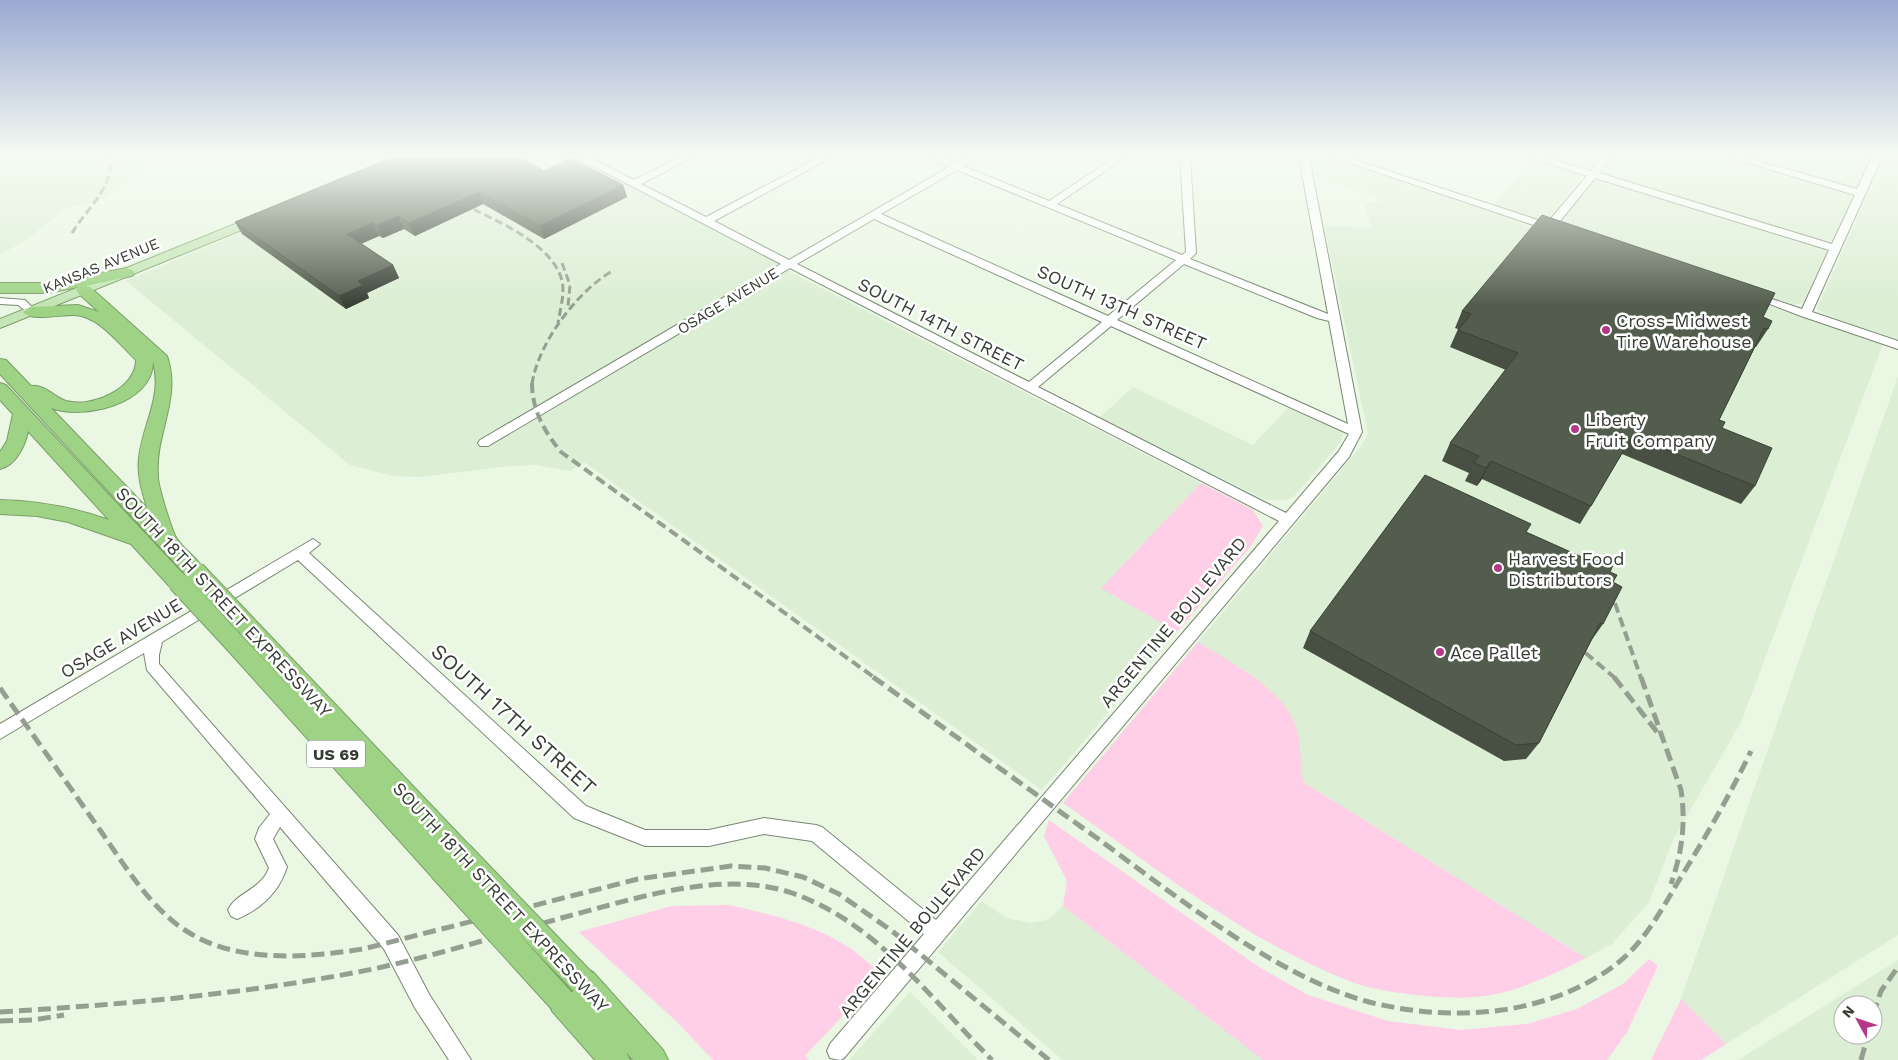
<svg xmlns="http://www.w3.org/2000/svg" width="1898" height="1060" font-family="'Work Sans',sans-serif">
<rect width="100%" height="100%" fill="#e9f7e3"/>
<path fill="#dceed4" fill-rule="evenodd" d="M 0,157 L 159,157 L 99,202 L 68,207 L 27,239 L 0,255 Z
M 421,157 L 574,157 L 762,253 L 794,274 L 1201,483 L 1102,587 L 1177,632 L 1042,790 L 584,462 L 570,471 L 536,465 L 511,466 L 420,477 L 393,476 L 350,465 L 126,281 Z
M 1310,157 L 1325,157 L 1883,344 L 1741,722 L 1673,840 L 1649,902 L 1612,944 L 1586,958 L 1303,782 L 1295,725 L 1251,674 L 1198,642 L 1362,445 L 1368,433 L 1324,226 L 1372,228 L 1363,202 L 1377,202 L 1381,198 L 1313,175 Z
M 1541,157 L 1599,157 L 1586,170 Z
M 1615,157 L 1726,157 L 1841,189 L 1854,196 L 1833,241 L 1820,241 L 1603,175 L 1602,172 Z
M 1739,157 L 1872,157 L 1857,187 L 1852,188 Z
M 1885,157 L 1898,157 L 1898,340 L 1827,316 L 1817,308 Z
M 1534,159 L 1583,176 L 1547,220 L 1540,221 L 1493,205 Z
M 1595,180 L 1606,181 L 1825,248 L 1827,252 L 1803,303 L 1791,305 L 1563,229 L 1559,224 Z
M 1898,376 L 1898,935 L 1726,1044 L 1681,999 Z
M 1133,387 L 1253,445 L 1289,407 L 1342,431 L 1343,435 L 1341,442 L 1294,496 L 1287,500 L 1266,500 L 1099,418 Z
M 982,901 L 1006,918 L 1031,923 L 1047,920 L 1063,906 L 1263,1060 L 1063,1060 L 938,952 Z
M 1898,960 L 1898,1060 L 1738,1060 ZM 1843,1005 L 1873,1005 L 1873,1035 L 1843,1035 Z
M 910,992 L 978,1060 L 849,1060 Z"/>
<path fill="#ffcee7" d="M 1201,483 L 1253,510 L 1263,526 L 1251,546 L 1177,632 L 1101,588 Z
M 1198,642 C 1230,662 1281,687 1295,725 C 1302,742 1300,765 1303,782 L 1586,958 C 1551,975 1515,994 1476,997 C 1446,1000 1380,993 1352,982 C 1247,942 1155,867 1063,803 Z
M 1049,820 L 1259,967 L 1308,995 L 1388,1021 L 1461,1030 L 1527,1024 L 1577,1009 L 1623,984 L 1649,959 L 1658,966 L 1627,1032 L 1607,1060 L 1263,1060 L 1063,906 L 1067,881 L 1044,836 Z
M 729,905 C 786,918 841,931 881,975 L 805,1056 L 809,1060 L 713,1060 L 678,1023 L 579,932 L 672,906 Z
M 1681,999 L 1726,1044 L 1701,1060 L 1651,1060 Z"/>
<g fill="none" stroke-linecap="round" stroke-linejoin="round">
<g stroke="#7b8675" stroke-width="2">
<path id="minor" d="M 576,157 L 588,157 L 634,180 L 681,157 L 693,157 L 641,184 L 706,217 L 820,157 L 832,157 L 714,221 L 789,260 L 949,167 L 928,157 L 941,157 L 955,163 L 966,157 L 977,157 L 963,166 L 1049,201 L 1115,157 L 1126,157 L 1057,204 L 1182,255 L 1186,252 L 1180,157 L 1190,157 L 1196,253 L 1190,259 L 1328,314 L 1299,157 L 1309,157 L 1362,432 L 1349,457 L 844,1058 L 840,1060 L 830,1058 L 827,1051 L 830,1044 L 924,934 L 812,841 L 764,834 L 709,846 L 645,846 L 574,818 L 298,560 L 162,642 L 159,655 L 159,664 L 398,935 L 429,994 L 471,1060 L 449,1060 L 415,1008 L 384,949 L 280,827 L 273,839 L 287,867 C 279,892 261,909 237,919 L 231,916 L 228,910 C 235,893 261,890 269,868 L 255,839 L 259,828 L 270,814 L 147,670 L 144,653 L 0,739 L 0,724 L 313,539 L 320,544 L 309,553 L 586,806 L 645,830 L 709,830 L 764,818 L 816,825 L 822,827 L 936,920 L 1279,521 L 790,268 L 488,446 L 480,446 L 478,443 L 480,440 L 781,264 ZM 957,170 L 1176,260 L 1108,316 L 881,214 ZM 874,219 L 1102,322 L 1029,382 L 797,264 ZM 1184,264 L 1317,318 L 1329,321 L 1348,424 L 1117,320 ZM 1111,326 L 1349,434 L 1339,451 L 1286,513 L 1038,387 Z
M 1332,157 L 1346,157 L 1547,223 L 1587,176 L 1530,157 L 1544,157 L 1591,171 L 1602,157 L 1612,157 L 1599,173 L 1832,244 L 1855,195 L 1728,157 L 1743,157 L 1857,189 L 1872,157 L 1882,157 L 1812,312 L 1898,341 L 1898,349 L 1801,316 L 1749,296 L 1754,293 L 1802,309 L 1829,250 L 1595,178 L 1556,226 L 1559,229 L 1558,231 L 1554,232 Z
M 0,298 L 25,300 L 37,312 L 31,315 L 18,305 L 0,304 Z"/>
</g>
<g stroke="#7a9e69" stroke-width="2">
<path id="major" d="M 260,214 L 264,215 L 266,218 L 264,221 L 0,328 L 0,319 Z"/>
</g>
<g stroke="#7a9e69" stroke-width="2">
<path id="highway" d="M 127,268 L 132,270 L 135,273 L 132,276 L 85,286 L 90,287 L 167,356 C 182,399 154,435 158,477 C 158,486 172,532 177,539 C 185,551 198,558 205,571 L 202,577 L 195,579 L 188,577 L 0,374 L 0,359 L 6,360 L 31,386 C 44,384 54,397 66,401 C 92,408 136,389 136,360 C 119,344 100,317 75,315 C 63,314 30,322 23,312 L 31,307 L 78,305 L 99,312 L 78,293 L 76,290 L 78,287 L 48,293 L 0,293 L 0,283 L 48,283 ZM 153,362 C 163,396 142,426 139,458 C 137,476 142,491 147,508 L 51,408 C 83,420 153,404 153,362 Z
M 0,383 L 6,385 L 185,576 L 188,582 L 185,588 L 178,590 L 171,588 L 131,544 L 68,522 L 37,516 L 0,514 L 0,500 C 38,501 73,507 109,520 L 28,431 C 25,446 16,465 0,469 L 0,452 L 7,441 L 13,414 L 0,400 Z
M 248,618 L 256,621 L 469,845 L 473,854 L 469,863 L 460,866 L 452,863 L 455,869 L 451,878 L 442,881 L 433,878 L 223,645 L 220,639 L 223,633 L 231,630 L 239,633 L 312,711 L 240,633 L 237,627 L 240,621 Z
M 583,968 L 593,972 L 663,1050 L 668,1060 L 633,1060 L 626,1052 L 630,1060 L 595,1060 L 552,1011 L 548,1001 L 552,991 L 562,987 L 572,991 L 581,1001 L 573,992 L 569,982 L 573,972 Z"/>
</g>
<use href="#minor" fill="#fff" fill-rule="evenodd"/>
<use href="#major" fill="#c5e5b6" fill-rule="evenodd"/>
<use href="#highway" fill="#9ed385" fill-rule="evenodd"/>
<path stroke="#959f91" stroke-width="3" stroke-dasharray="8 4" stroke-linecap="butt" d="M 463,204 C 494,220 553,243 562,281 C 565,294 560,310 558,323
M 72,233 C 87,208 113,189 111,157
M 562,263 L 570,285 L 568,306
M 532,384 C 538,343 578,290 614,270"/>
<path stroke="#959f91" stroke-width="4" stroke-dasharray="10 5" stroke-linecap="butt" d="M 532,383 C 532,410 544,431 561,452 L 875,678
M 1610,589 L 1641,678
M 1574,643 L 1615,678"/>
<path stroke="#959f91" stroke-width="5" stroke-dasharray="13 6" stroke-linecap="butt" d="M 873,677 C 947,730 1020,783 1094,836 C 1172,893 1276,977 1369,1002 C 1413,1013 1458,1016 1502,1010 C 1544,1004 1585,989 1619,962 C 1646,940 1663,907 1681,877 C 1706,836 1730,795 1751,751
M 1614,677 L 1657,732
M 1641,677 L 1681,790 C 1686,824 1682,852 1671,884
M 0,688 C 33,735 67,783 100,830 C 121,860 141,893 168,917 C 220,965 299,959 363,949 L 638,879 L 731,866 L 765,868 L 803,877 L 839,894 L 892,931 L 1049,1060
M 0,1012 C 112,1005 225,996 336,976 C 414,963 490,938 565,917 C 634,899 722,869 792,893 C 876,922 931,999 992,1060
M 1873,1015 L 1881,991 L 1898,967
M 0,1021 L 33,1020 L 64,1015
M 1861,1060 L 1868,1035"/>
<g stroke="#7a9e69" stroke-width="22" stroke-linecap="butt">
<path id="highway-bridge-far1" d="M 195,571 L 248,627
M 178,582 L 231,639"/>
</g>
<g stroke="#7a9e69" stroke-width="28" stroke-linecap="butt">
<path id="highway-bridge" d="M 460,854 L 583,982
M 442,869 L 562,1001"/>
</g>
<use href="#highway-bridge-far1" stroke="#9ed385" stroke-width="20"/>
<use href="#highway-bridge" stroke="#9ed385" stroke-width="26"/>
</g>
<path fill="#475042" d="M 544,171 L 623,185 L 627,197 L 544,239 L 483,204 L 415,236 L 404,229 L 383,238 L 379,236 L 361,244 L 393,265 L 399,278 L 367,293 L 369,298 L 346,309 L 242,234 L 235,222 Z
M 1462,311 L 1763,317 L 1768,329 L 1756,347 L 1755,347 L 1719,420 L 1722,428 L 1755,486 L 1741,504 L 1622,454 L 1591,506 L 1580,524 L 1482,479 L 1477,486 L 1465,481 L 1469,473 L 1442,461 L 1450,443 L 1506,370 L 1450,347 L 1458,329 L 1455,328 Z
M 1526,532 L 1610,572 L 1613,582 L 1603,624 L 1591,641 L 1539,743 L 1526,759 L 1504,761 L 1303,648 L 1310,631 Z"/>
<path fill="#394136" d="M 623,185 L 627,197 L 544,239 L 540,226 Z
M 479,192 L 483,204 L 415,236 L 409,223 Z
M 398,216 L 404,229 L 383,238 L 377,226 Z
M 373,223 L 379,236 L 353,247 L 347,234 Z
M 393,265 L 399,278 L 367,293 L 369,298 L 346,309 L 339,296 L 358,281 Z
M 1491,461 L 1482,479 L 1477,486 L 1486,468 Z"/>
<path fill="#525d4d" stroke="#394136" d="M 393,157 L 518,157 L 544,171 L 571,158 L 623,185 L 540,226 L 479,192 L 409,223 L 398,216 L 377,226 L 373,223 L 347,234 L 393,265 L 358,281 L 363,285 L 339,296 L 235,222 Z
M 1542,215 L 1775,293 L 1763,317 L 1772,321 L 1768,329 L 1764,328 L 1719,420 L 1725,422 L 1722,428 L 1772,448 L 1755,486 L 1632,436 L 1591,506 L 1491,461 L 1486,468 L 1474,463 L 1479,456 L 1450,443 L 1518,353 L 1458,330 L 1471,314 L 1462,311 Z
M 1425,475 L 1531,524 L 1526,532 L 1582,557 L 1585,552 L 1613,565 L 1610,572 L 1617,575 L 1613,582 L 1622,587 L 1603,624 L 1600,623 L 1539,743 L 1516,745 L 1310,631 Z"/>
<linearGradient id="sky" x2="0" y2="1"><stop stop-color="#9ba9d2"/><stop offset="0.51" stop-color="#f5fbf2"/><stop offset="1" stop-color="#f5fbf2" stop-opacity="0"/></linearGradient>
<rect width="1898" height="305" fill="url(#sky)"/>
<g fill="#b53888" stroke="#fff" stroke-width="2">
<circle cx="1606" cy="330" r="5"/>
<circle cx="1575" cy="429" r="5"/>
<circle cx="1498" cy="568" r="5"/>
<circle cx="1440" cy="652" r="5"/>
</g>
<g text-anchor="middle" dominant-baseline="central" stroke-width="5" stroke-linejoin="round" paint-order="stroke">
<g font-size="15" fill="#363b34" stroke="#fff">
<text transform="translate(101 266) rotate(-22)">KANSAS AVENUE</text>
<text transform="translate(728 301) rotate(-31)">OSAGE AVENUE</text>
</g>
<rect fill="#fff" stroke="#727671" stroke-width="1" x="307" y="740.5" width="58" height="27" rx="4"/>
<g font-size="16" font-weight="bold" fill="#363b34">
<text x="336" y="754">US 69</text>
</g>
<g font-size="18" fill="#363b34" stroke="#fff">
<text transform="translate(1122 307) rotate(24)">SOUTH 13TH STREET</text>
<text transform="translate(941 324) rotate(27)">SOUTH 14TH STREET</text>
<text transform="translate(224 602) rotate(47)">SOUTH 18TH STREET EXPRESSWAY</text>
<text transform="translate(1173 622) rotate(-50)">ARGENTINE BOULEVARD</text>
<text transform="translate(121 638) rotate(-31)">OSAGE AVENUE</text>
<text transform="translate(501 897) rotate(47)">SOUTH 18TH STREET EXPRESSWAY</text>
<text transform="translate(912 932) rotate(-50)">ARGENTINE BOULEVARD</text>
</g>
<g font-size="18" fill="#363b34" stroke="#fff" text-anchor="start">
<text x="1616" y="320">Cross-Midwest<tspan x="1616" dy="21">Tire Warehouse</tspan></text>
<text x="1585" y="419">Liberty<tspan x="1585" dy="21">Fruit Company</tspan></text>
<text x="1508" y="558">Harvest Food<tspan x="1508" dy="21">Distributors</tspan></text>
<text x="1450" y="652">Ace Pallet</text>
</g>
<g font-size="21" fill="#363b34" stroke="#fff">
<text transform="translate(514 719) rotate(42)">SOUTH 17TH STREET</text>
</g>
</g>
<g transform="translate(1858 1020) rotate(310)"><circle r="24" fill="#ffffff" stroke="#afb1ae"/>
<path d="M0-4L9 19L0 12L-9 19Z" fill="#b53888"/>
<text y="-8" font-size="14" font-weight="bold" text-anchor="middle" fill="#363b34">N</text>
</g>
</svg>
